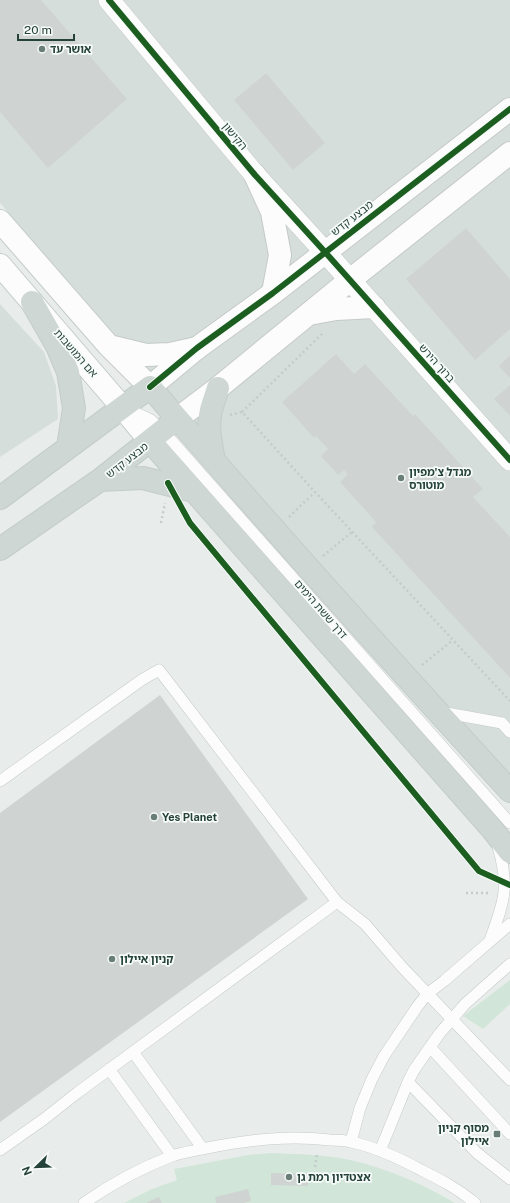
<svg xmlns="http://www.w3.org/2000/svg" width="510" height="1203" font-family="'Public Sans','Noto Sans Hebrew',sans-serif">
<rect width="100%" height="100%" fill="#e8edeb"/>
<path fill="#d6dedb" d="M 0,0 L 510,0 L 510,781 L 117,337 L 0,203 Z
M 0,304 L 44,352 L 56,386 L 58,419 L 0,457 Z"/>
<path fill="#d1e6d8" d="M 510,980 L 510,1004 L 483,1029 L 463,1016 Z
M 271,1153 C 291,1154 312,1154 332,1157 C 373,1162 420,1182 455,1203 L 124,1203 L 152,1189 L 177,1180 L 174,1169 L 248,1155 Z"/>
<path fill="#cfd4d2" d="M 0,0 L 41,0 L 127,99 L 48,168 L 0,112 Z
M 266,73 L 325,143 L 293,170 L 234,100 Z
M 466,228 L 510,279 L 510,329 L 475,360 L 406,279 Z
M 336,354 L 354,374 L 365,364 L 413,416 L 415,414 L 483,489 L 473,497 L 510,537 L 510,678 L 372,527 L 376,522 L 340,482 L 348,474 L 344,470 L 338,475 L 321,456 L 328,449 L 316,436 L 314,438 L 282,402 Z
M 510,355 L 510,378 L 499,366 Z
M 510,385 L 510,416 L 494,399 Z
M 160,695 L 308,899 L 0,1122 L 0,813 Z
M 271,1173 L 309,1174 L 308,1186 L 271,1185 Z
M 248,1189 L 251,1201 L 244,1203 L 216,1203 L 215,1197 Z
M 159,1197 L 162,1203 L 146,1203 Z"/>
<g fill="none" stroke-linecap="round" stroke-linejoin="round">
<g stroke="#c5cac8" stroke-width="12">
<path id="service" d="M 132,411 L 151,420 L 163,431 L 510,823
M 441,712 L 502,723 L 510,732
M 0,781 L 143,679 L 159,670 L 337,902 L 365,924 L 402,967 L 510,1080
M 490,940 C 504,902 510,887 498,847
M 430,1047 L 510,1134
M 133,1052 L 203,1149
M 109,1069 L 172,1156
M 408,1082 L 477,1153 L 510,1179
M 351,1142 L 360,1108 L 372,1079 L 384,1056 L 417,1007 L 427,994 L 444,981 L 510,924
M 0,1150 L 44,1119 L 77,1093 L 337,902
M 380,1151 L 408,1082 L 414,1070 L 430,1047 L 440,1033 L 465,1004 L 510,964
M 84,1203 C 111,1184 141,1168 172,1156 C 183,1152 195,1151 207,1148 C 248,1140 288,1135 330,1140 C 337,1140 344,1140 351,1142 C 375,1147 399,1158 421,1170 C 441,1180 457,1188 475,1203"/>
</g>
<g stroke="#c5cac8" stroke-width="22">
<path id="minor" d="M 109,0 L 255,175 L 325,252 L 510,460"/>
</g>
<g stroke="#c5cac8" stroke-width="24">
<path id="tertiary" d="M 255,175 L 272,212 L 280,255 L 273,293
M 309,314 L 336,309 L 374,307
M 150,387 L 197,348 L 273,293 L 510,109
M 177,419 L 218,388 L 350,280 L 510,153"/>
</g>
<g stroke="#c3cbc8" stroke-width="24">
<path id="secondary" d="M 0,221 L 109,346 L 150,387
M 0,265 L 122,407 L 150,441
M 109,346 L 146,355 L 170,354 L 197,348"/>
</g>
<g stroke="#c3ccc9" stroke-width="24">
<path id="primary" d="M 32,302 L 57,346 L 68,372 L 74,408 L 68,447
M 150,441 L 492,829 L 510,852
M 214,461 C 211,444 207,427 211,410 C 213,402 216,395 218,388
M 100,480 L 143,478 L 194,491
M 0,498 L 150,387 C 268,524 388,658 510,791
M 0,549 L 100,480 L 177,419"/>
</g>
<path stroke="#c3ccca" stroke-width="2.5" stroke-dasharray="2 3" stroke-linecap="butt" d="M 242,412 L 323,333
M 230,415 L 242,412 L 315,492 L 510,701
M 289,517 L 315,492
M 161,523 L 165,503
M 323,556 L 352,532
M 422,665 L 453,640
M 466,893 L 490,893
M 315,1167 L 317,1154"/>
<use href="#service" stroke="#fcfcfc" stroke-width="11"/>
<use href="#minor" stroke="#fcfcfc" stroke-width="21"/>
<use href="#tertiary" stroke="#fcfcfc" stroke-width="22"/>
<use href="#secondary" stroke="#fcfcfc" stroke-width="22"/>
<use href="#primary" stroke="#cfd7d5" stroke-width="22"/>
<g stroke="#f7fbf9" stroke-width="8">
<path id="cycleway" d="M 109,0 L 255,175 L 325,252 L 510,460
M 150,387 L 197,348 L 273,293 L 510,109
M 168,483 L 190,523 L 479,871 L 510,885"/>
</g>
<use href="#cycleway" stroke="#1b5e20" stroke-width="6"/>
</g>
<g fill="#697e78" stroke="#f7fbf9" stroke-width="1.5">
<circle cx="42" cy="49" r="4"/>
<circle cx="401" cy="478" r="4"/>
<circle cx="154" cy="817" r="4"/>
<circle cx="112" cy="959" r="4"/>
<rect x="493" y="1130" width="8" height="8" rx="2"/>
<circle cx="289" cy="1177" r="4"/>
</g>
<g text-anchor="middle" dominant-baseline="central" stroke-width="3.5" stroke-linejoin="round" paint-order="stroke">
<g font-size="11" font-weight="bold" fill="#24423a" stroke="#f7fbf9" text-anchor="start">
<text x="50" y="49">אושר עד</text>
<text x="409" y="472">מגדל צ'מפיון<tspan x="409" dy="13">מוטורס</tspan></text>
<text x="162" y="817">Yes Planet</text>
<text x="120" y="959">קניון איילון</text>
<text x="489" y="1128" text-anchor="end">מסוף קניון<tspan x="489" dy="13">איילון</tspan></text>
<text x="297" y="1177">אצטדיון רמת גן</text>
</g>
<g font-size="11" fill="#24423a" stroke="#f7fbf9">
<text transform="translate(235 136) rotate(50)">הקישון</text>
<text transform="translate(352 218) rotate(-38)">מבצע קדש</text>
<text transform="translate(76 353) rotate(49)">אם המושבות</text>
<text transform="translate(437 363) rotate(48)">ברוך הירש</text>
<text transform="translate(127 460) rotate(-38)">מבצע קדש</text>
<text transform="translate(321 609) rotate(49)">דרך ששת הימים</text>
</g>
</g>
<g transform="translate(36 1167) rotate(247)" stroke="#f7fbf9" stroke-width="3" paint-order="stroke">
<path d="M0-3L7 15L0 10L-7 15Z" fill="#24423a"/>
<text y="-6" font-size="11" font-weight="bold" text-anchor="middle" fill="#24423a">N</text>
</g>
<path d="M18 34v6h56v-6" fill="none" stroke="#24423a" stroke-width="2"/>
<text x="24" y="34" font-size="12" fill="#24423a" stroke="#f7fbf9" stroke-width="3" paint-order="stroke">20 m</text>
</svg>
